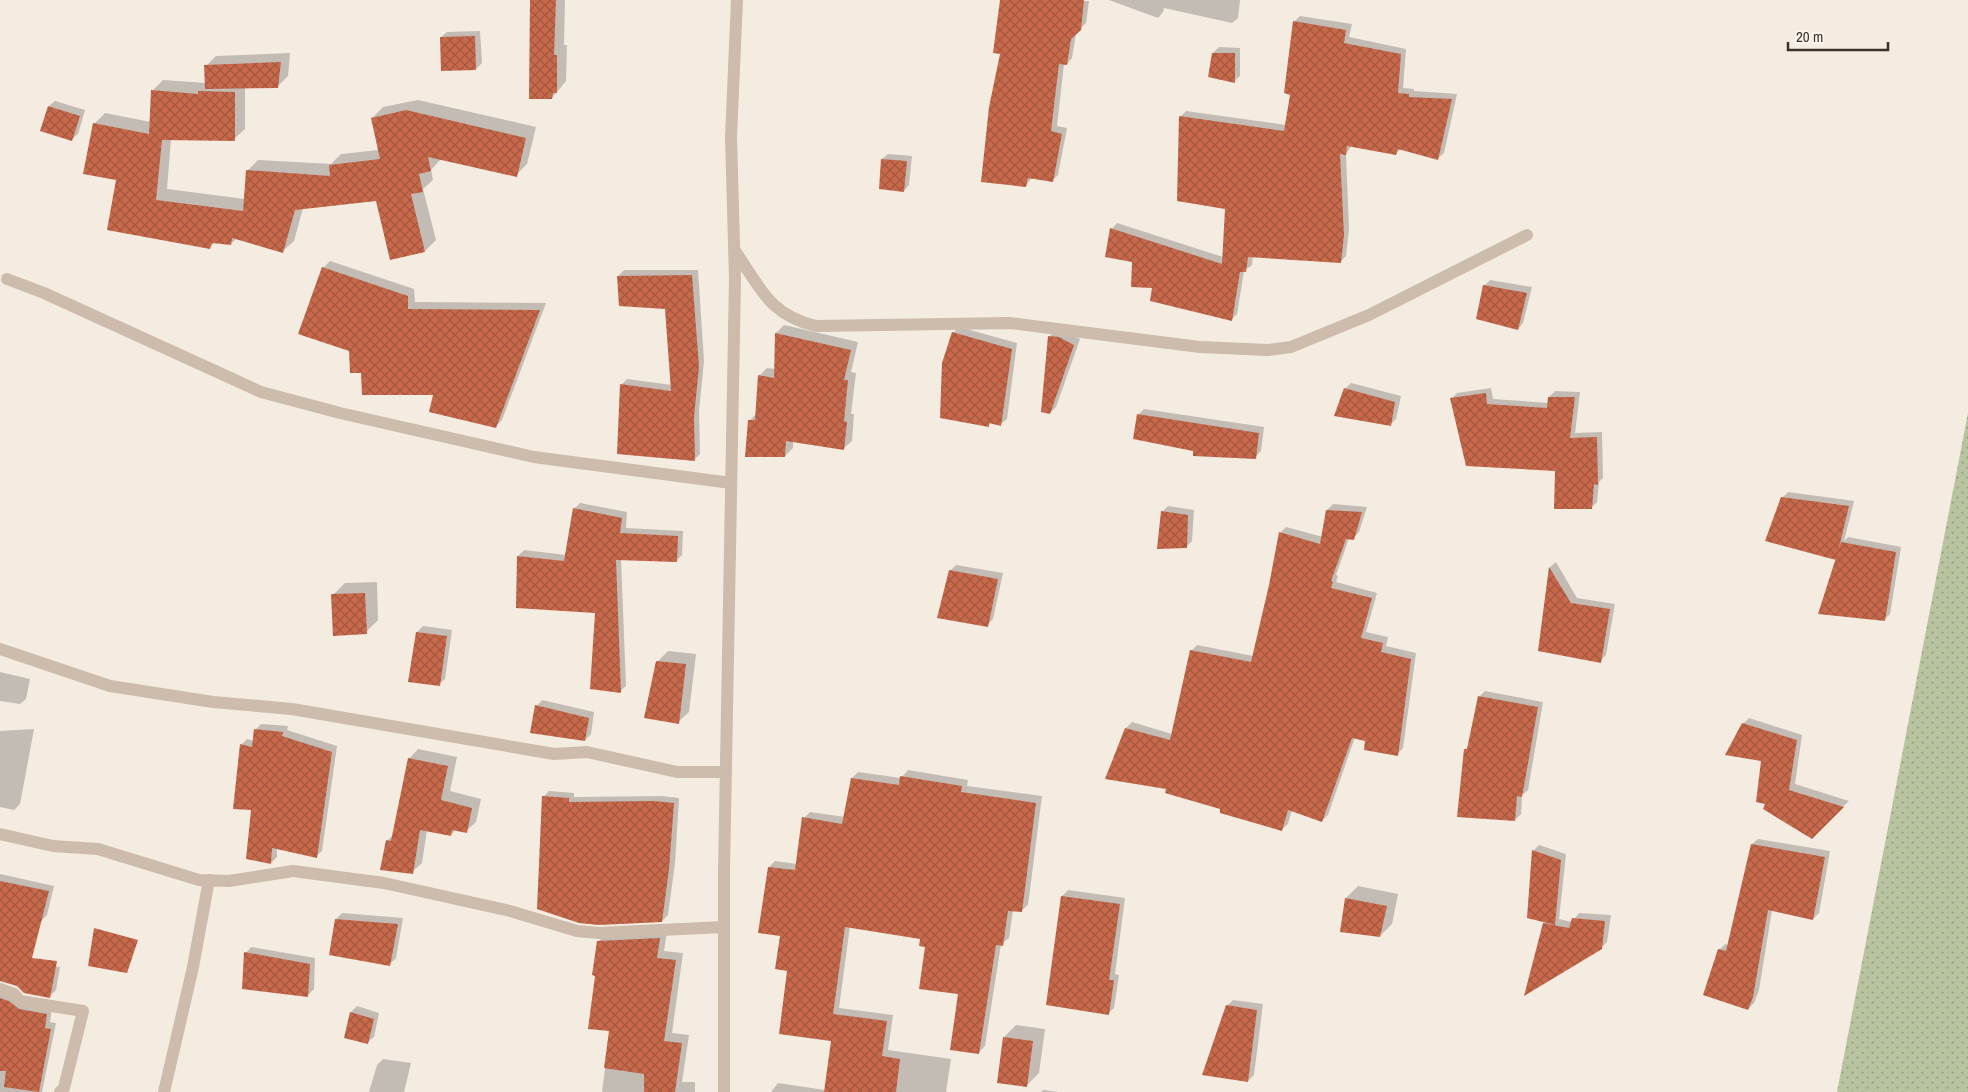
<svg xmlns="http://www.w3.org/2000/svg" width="1968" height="1092" font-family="'Archivo Narrow',sans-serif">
<defs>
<pattern id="grass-dots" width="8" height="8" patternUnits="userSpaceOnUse" patternTransform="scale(1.25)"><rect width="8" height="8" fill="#b8c4a0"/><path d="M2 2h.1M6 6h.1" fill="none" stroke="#97a083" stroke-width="1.8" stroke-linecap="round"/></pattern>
<pattern id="building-cross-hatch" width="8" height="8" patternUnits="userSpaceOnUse" patternTransform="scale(1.25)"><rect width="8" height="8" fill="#c8694b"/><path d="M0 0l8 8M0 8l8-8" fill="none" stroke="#a4573f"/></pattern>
</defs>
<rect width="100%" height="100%" fill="#f4ebe1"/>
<path fill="url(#grass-dots)" d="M 1968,413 L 1968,1092 L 1837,1092 Z"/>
<path fill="#0003" d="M 531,0 L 565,0 L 564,45 L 567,45 L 566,81 L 552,98 Z
M 1001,0 L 1089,1 L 1086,23 L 1076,33 L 1072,58 L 1067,64 L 1064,64 L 1057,126 L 1067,128 L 1058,175 L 1052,181 L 1032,178 L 1025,186 L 1001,53 Z
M 1109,0 L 1240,0 L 1238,18 L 1232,23 L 1164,8 L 1163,12 L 1158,18 Z
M 1300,16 L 1352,24 L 1349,37 L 1406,49 L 1403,88 L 1414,89 L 1414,91 L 1457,94 L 1444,153 L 1438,158 L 1401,149 L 1396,153 L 1352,145 L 1346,154 L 1349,229 L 1346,256 L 1340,262 L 1253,256 L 1252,265 L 1244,271 L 1237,314 L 1231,320 L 1154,287 L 1112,229 L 1117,223 L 1223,257 L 1226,208 L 1180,117 L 1186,111 L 1286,125 L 1292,94 L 1294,22 Z
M 480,31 L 482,63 L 476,69 L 441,37 L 447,32 Z
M 1219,47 L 1240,48 L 1240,76 L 1234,81 L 1213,53 Z
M 290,53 L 288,76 L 278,86 L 245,87 L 245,129 L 234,139 L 171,139 L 167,189 L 245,199 L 247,171 L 258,160 L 331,164 L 341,154 L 379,150 L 372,118 L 383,107 L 418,100 L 536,127 L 527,164 L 516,175 L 442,158 L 431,170 L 433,180 L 423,189 L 436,240 L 425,251 L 376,199 L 303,208 L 294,241 L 283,251 L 237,238 L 231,244 L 215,242 L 209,248 L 118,179 L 94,124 L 105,113 L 151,122 L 152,91 L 163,80 L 206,83 L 206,66 L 216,56 Z
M 55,101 L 85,110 L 78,134 L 72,139 L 49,106 Z
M 888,154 L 912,156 L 909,185 L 904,191 L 882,159 Z
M 330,261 L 414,289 L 415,302 L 546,303 L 502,420 L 495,427 L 435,394 L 362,372 L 351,350 L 323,268 Z
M 624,270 L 698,270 L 704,361 L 699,411 L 700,454 L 694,460 L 621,385 L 627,379 L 672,385 L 666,308 L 618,276 Z
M 1490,280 L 1532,287 L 1523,323 L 1518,329 L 1484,286 Z
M 784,325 L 858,342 L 851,372 L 856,373 L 851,414 L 854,414 L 852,441 L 844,448 L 793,440 L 793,448 L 785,456 L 750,420 L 757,413 L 759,376 L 767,368 L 775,369 L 776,333 Z
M 959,327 L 1017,343 L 1007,419 L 1001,424 L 992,422 L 988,426 L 953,333 Z
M 1055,331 L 1065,332 L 1080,339 L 1056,407 L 1050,413 L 1049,337 Z
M 1351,383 L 1401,396 L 1396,419 L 1390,425 L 1345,389 Z
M 1491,388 L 1493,399 L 1549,403 L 1549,397 L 1555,391 L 1580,392 L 1575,433 L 1602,432 L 1603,478 L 1599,482 L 1597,502 L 1591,508 L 1556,470 L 1451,399 L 1457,393 Z
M 1144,409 L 1264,427 L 1261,451 L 1255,457 L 1194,450 L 1138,415 Z
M 1788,492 L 1854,501 L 1844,541 L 1848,537 L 1901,547 L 1890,614 L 1884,620 L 1838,555 L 1782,498 Z
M 580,503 L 627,512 L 626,528 L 683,531 L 682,555 L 676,561 L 621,559 L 626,686 L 620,691 L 597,612 L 518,556 L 524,550 L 566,555 L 574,509 Z
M 1333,504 L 1367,507 L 1359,532 L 1353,538 L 1349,538 L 1336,575 L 1338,576 L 1336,582 L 1377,593 L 1366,632 L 1388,637 L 1386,646 L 1416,653 L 1403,748 L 1397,754 L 1367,740 L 1355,737 L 1328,815 L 1322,821 L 1292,810 L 1288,824 L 1282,829 L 1167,788 L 1107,778 L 1126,728 L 1132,722 L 1172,734 L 1191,651 L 1197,645 L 1253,656 L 1271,585 L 1280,533 L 1286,527 L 1323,537 L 1327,510 Z
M 1168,506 L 1194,510 L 1192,541 L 1186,547 L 1163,511 Z
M 1556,562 L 1577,598 L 1615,604 L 1606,655 L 1600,661 L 1539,650 L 1550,567 Z
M 956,565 L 1003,573 L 993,619 L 987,625 L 950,571 Z
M 377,582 L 378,620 L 366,632 L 333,595 L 345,583 Z
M 423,626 L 452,630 L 445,679 L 439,684 L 417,632 Z
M 668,651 L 696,654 L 689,712 L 678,722 L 658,661 Z
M 0,672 L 30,679 L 26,699 L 20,704 L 0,701 Z
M 1485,691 L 1543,702 L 1528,790 L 1522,795 L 1521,814 L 1515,820 L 1465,750 L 1469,746 L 1479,697 Z
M 542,700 L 594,712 L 591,734 L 585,740 L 537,706 Z
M 1749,718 L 1802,735 L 1795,784 L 1849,801 L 1811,837 L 1766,804 L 1762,760 L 1743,724 Z
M 261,724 L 288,726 L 287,730 L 337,746 L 322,851 L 316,856 L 277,848 L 277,857 L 271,863 L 252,808 L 241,745 L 247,739 L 254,741 L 255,730 Z
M 34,729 L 20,804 L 14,810 L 0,807 L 0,731 Z
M 418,749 L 457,757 L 450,791 L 481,799 L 476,822 L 466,831 L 456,829 L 451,835 L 427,830 L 422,863 L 412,872 L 387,841 L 393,835 L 409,759 Z
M 908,770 L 968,780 L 967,786 L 1042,796 L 1028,905 L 1021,911 L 1013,910 L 1009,938 L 1001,944 L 985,1046 L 978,1053 L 959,993 L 922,938 L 850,926 L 839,1008 L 893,1015 L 888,1050 L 951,1059 L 946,1092 L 771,1092 L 778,1083 L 825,1090 L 832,1040 L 789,969 L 769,867 L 775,861 L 797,864 L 804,818 L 810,812 L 845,817 L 852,778 L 858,772 L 901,778 Z
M 549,791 L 574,793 L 574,797 L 661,796 L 679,798 L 675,863 L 668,915 L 662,921 L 544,796 Z
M 1758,839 L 1830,851 L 1819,913 L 1813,919 L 1772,910 L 1759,990 L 1754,1003 L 1748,1009 L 1719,950 L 1725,944 L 1728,945 L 1752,844 Z
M 1539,845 L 1566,854 L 1559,919 L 1572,922 L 1579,913 L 1611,915 L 1607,942 L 1601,948 L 1544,923 L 1546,921 L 1533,851 Z
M 0,874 L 54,886 L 47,915 L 41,921 L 0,913 Z
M 1358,886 L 1398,894 L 1392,924 L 1380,936 L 1346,898 Z
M 1068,890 L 1125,898 L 1115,974 L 1119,975 L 1114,1008 L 1108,1013 L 1062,896 Z
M 342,913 L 403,918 L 396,958 L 390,964 L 336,919 Z
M 667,931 L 664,951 L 683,953 L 672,1033 L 689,1035 L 682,1082 L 695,1082 L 695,1092 L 602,1092 L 610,1030 L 597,975 L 598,942 L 606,933 Z
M 251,947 L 315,958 L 314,989 L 308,995 L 246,953 Z
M 0,957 L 60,967 L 56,990 L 50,996 L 0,980 Z
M 0,989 L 52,1008 L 50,1022 L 56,1023 L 42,1092 L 0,1092 Z
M 1233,1000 L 1263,1004 L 1254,1075 L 1248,1081 L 1227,1006 Z
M 357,1006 L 379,1013 L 374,1037 L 368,1042 L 346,1037 L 351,1012 Z
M 1016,1025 L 1045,1029 L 1039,1073 L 1027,1085 L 1004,1037 Z
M 383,1059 L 411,1063 L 404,1092 L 369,1092 L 377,1065 Z
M 1043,1090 L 1059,1092 L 1041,1092 Z"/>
<path fill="url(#building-cross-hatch)" d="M 530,0 L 556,0 L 554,55 L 557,55 L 557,93 L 553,93 L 552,99 L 529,99 Z
M 1000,0 L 1084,0 L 1081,30 L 1071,39 L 1067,65 L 1059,64 L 1051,131 L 1062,134 L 1053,182 L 1028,178 L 1026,187 L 981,182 L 989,107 L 1000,54 L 993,53 Z
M 1293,21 L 1346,30 L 1344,43 L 1401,54 L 1398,93 L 1409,94 L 1409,97 L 1452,99 L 1438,160 L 1398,149 L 1396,155 L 1347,146 L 1346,155 L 1340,154 L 1344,235 L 1341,263 L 1248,257 L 1246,272 L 1240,272 L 1232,321 L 1150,301 L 1152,288 L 1131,287 L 1132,262 L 1105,257 L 1110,228 L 1222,264 L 1225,209 L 1177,201 L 1179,116 L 1284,131 L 1290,95 L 1284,93 Z
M 475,36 L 476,70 L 441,71 L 440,37 Z
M 1212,53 L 1235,53 L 1235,83 L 1208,77 Z
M 281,62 L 278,88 L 205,89 L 204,65 Z
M 151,90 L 198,94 L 198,91 L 235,92 L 235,141 L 162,140 L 156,200 L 243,211 L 246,170 L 330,176 L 329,165 L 380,159 L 371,118 L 406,110 L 526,138 L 517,177 L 428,157 L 431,171 L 419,174 L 423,192 L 411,194 L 425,252 L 390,260 L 376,201 L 295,210 L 283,253 L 232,238 L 231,245 L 212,243 L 210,249 L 107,230 L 116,180 L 83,174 L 93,123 L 149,134 Z
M 48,106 L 80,116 L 72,141 L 40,131 Z
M 881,159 L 907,161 L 904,192 L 879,189 Z
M 322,267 L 408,296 L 408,309 L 540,310 L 496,428 L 429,412 L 433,395 L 362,395 L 361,373 L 350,373 L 349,351 L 298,334 Z
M 692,275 L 699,367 L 694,417 L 695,461 L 617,454 L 620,384 L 671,391 L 665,309 L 619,306 L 617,276 Z
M 1483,285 L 1527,293 L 1518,330 L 1476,319 Z
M 952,332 L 1012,349 L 1001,426 L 989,423 L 989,427 L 940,418 L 942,363 Z
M 775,333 L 851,350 L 844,380 L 848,380 L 844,421 L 847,422 L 844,450 L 786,441 L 785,457 L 745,457 L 748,420 L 755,420 L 758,375 L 774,378 Z
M 1048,336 L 1059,337 L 1074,345 L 1050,414 L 1041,412 Z
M 1344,388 L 1395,402 L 1391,426 L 1334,416 Z
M 1486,393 L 1487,404 L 1547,408 L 1548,397 L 1575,397 L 1570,438 L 1597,437 L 1598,485 L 1594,484 L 1592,509 L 1554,509 L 1555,471 L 1466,466 L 1450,398 Z
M 1137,414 L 1259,433 L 1256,459 L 1193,456 L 1193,451 L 1133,439 Z
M 1781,497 L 1849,506 L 1836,560 L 1765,541 Z
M 573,508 L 622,518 L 620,533 L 678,536 L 677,562 L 616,560 L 621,693 L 590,689 L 595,613 L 516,608 L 517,556 L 564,561 Z
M 1326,510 L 1362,512 L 1354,540 L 1346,539 L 1331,581 L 1333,582 L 1331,588 L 1372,598 L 1361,638 L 1383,643 L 1381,652 L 1411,659 L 1398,756 L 1364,750 L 1365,741 L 1352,738 L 1322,822 L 1288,810 L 1282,831 L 1220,813 L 1220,809 L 1165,793 L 1166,789 L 1105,779 L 1125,728 L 1170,740 L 1190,650 L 1251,662 L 1269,585 L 1279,532 L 1320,544 Z
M 1161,511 L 1188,515 L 1187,548 L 1157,549 Z
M 1841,542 L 1896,552 L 1885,621 L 1818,614 Z
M 1549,567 L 1571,603 L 1610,609 L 1601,663 L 1538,651 Z
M 949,570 L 998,579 L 988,627 L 937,618 Z
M 365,593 L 367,634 L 333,636 L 331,594 Z
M 416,632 L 447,636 L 440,686 L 408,682 Z
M 656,661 L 686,664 L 679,724 L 644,718 Z
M 1478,696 L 1538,707 L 1522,797 L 1517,796 L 1515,821 L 1457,817 L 1464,749 L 1467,749 Z
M 535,705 L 589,718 L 585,741 L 530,733 Z
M 1742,723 L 1797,740 L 1789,790 L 1844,807 L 1812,839 L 1763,809 L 1765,804 L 1756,802 L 1761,761 L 1725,755 Z
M 254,729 L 283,732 L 282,736 L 332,752 L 317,858 L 272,848 L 271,864 L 246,859 L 251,810 L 233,809 L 240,744 L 252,747 Z
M 408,758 L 448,766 L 441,800 L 472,808 L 467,833 L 452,830 L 451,836 L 420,830 L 413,874 L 380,870 L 386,840 L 391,841 Z
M 900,776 L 962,786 L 961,792 L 1036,803 L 1022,912 L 1008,911 L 1003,946 L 996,945 L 979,1054 L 950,1050 L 958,994 L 919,989 L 925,947 L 919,946 L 920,939 L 845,927 L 833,1014 L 887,1021 L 882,1056 L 900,1059 L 896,1092 L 824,1092 L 831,1041 L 779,1034 L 787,971 L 775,969 L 780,936 L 758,933 L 768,867 L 795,870 L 802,817 L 842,824 L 851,778 L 899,785 Z
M 542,796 L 569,798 L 569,802 L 654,801 L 674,803 L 669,869 L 662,922 L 599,925 L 579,923 L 537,909 Z
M 1751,844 L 1825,857 L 1813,920 L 1768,910 L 1753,997 L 1748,1010 L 1703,995 L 1718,949 L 1726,951 Z
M 1532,850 L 1561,860 L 1555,925 L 1527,918 Z
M 0,881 L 49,891 L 32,958 L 57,961 L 50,998 L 24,993 L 17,986 L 0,981 Z
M 1061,896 L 1120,904 L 1109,980 L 1114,980 L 1109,1015 L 1046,1005 Z
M 1345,898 L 1387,906 L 1380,937 L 1340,932 Z
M 1572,918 L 1605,921 L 1602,949 L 1524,996 L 1543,923 L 1569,928 Z
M 335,919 L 398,924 L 390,966 L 329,955 Z
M 94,928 L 138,940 L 127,973 L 88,966 Z
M 660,938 L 657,958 L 676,960 L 664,1041 L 682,1043 L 675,1092 L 644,1092 L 644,1074 L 604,1068 L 609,1031 L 588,1029 L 595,976 L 592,975 L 597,941 Z
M 244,952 L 310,964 L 308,997 L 242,989 Z
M 0,998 L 9,1001 L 19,1009 L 47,1014 L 45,1028 L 51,1029 L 39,1092 L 4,1087 L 6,1071 L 0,1071 Z
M 1226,1005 L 1257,1010 L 1248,1082 L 1202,1075 Z
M 350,1012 L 374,1019 L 368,1044 L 344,1038 Z
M 1003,1037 L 1033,1041 L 1027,1087 L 997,1083 Z"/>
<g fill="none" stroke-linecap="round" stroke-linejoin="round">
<path stroke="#cdbbac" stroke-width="12" d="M 735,251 C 760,287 769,315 816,326 L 1010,323 L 1200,347 L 1268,350 L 1291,347 L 1369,315 L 1527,235
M 7,279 L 44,293 L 261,392 L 340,413 L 534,457 L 731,483
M 0,649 L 110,686 L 213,702 L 292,709 L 554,754 L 587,752 L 677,772 L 726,772
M 0,834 L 53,846 L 98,849 L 199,880 L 229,881 L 293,871 L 384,883 L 510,911 L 577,931 L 599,933 L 723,927
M 0,989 L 14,994 L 20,1001 L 83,1011 L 64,1088 L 60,1092
M 164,1092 L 193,967 L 209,880
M 724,1092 L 724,872 L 735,279 L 731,137 L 737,0"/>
</g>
<path d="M1788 42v8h100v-8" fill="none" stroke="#3b302b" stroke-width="2.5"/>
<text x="1796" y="42" font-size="15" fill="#3b302b" stroke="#fbf5ee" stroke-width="4" paint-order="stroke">20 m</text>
</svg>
